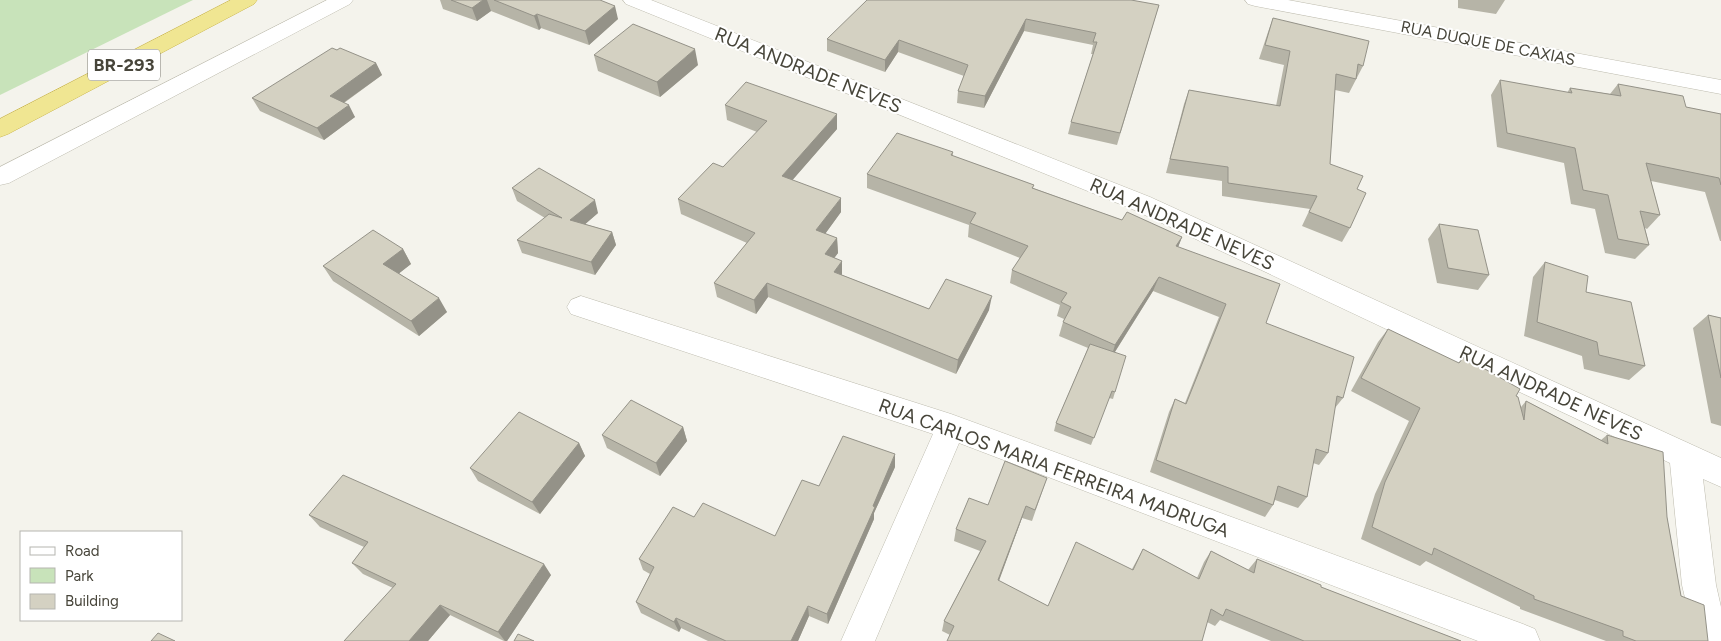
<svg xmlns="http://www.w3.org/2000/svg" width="1721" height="641" font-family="Figtree,sans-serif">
<rect width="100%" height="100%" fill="#f4f3ec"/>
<path fill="#c8e3ba" d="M 0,0 L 193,0 L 0,95 Z"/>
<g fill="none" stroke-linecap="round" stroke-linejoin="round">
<g stroke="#bebcaf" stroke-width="1">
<path id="minor" d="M 327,0 L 353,0 L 350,4 L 9,183 L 0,185 L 0,167 Z
M 623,0 L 651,0 L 1150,197 L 1721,458 L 1721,487 L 1703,479 L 1716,585 L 1721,607 L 1721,641 L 1695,641 L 1682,585 L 1670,463 L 1132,209 L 626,4 Z
M 1245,0 L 1288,0 L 1721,80 L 1721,94 L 1255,6 L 1248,4 Z
M 581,296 L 951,414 L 1523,624 L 1535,629 L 1540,641 L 1478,641 L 959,443 L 875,641 L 841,641 L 933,434 L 571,314 L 567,307 L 571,300 Z"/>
</g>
<g stroke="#cbb74e" stroke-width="1">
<path id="trunk" d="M 231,0 L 257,0 L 254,4 L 8,134 L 0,137 L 0,119 Z"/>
</g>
<use href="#minor" fill="#fff" fill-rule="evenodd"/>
<use href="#trunk" fill="#f0e692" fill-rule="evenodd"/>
</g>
<path fill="#b6b4a7" d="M 440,0 L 600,0 L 618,19 L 589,45 L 541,28 L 539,30 L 491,11 L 477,21 L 443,9 Z
M 1458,0 L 1505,0 L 1496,14 L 1458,8 Z
M 1159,5 L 1117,145 L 1068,134 L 1071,122 L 1093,54 L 1091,54 L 1093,45 L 1024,31 L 984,108 L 957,103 L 958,91 L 964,76 L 898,52 L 885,72 L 827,51 L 827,39 Z
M 1273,18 L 1363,66 L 1349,93 L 1335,90 L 1330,164 L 1357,189 L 1350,228 L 1342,242 L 1302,226 L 1310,209 L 1222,196 L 1222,181 L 1166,173 L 1184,104 L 1189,90 L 1276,106 L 1284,65 L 1259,59 L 1268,32 Z
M 337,50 L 376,63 L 382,75 L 344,103 L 355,117 L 324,140 L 260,111 L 252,98 Z
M 594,55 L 698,65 L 660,97 L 598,71 Z
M 1500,80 L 1567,93 L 1570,88 L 1610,94 L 1618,84 L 1686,107 L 1721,114 L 1721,241 L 1720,241 L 1705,192 L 1651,181 L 1660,215 L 1647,229 L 1645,228 L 1649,245 L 1635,259 L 1605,253 L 1595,209 L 1571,204 L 1564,163 L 1497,147 L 1491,95 Z
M 725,105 L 837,129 L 792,180 L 841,212 L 825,234 L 837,238 L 838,253 L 834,258 L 842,275 L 929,309 L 989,310 L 956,374 L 768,297 L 756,314 L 717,297 L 714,283 L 747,243 L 681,214 L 678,199 L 723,167 L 757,132 L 727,120 Z
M 953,152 L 953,156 L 1034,185 L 1033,188 L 1122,220 L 1182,237 L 1178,247 L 1266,323 L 1343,398 L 1335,408 L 1328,453 L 1319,465 L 1313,463 L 1307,497 L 1298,508 L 1275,500 L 1273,505 L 1265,517 L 1150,472 L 1169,412 L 1175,399 L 1185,403 L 1219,317 L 1153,291 L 1115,352 L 1115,392 L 1113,399 L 1109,398 L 1091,445 L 1054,431 L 1056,423 L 1088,348 L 1059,336 L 1063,322 L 1064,319 L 1057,316 L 1060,305 L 1010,283 L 1012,270 L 1020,258 L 968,237 L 969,225 L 867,188 L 867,174 Z
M 512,188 L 598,213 L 585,224 L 612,232 L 616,245 L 595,275 L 522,253 L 517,240 L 545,218 L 517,201 Z
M 1439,224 L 1489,275 L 1478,290 L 1437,283 L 1428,239 Z
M 403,249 L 411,264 L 399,273 L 447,312 L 419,336 L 333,281 L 323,266 Z
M 1545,262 L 1586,292 L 1645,366 L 1629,380 L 1584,369 L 1582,356 L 1524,336 L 1533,277 Z
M 1708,315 L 1721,318 L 1721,426 L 1711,423 L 1693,328 Z
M 1388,329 L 1458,363 L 1464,357 L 1516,396 L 1521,407 L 1526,401 L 1601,440 L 1607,435 L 1667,517 L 1681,596 L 1708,641 L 1606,641 L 1520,609 L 1520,607 L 1426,561 L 1420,566 L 1361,539 L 1375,494 L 1409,421 L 1351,391 L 1378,342 Z
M 683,427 L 687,441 L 660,476 L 607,448 L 602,435 Z
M 579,443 L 585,456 L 540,514 L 478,481 L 470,468 Z
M 895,467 L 874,513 L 874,519 L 828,624 L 809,616 L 798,641 L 708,641 L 681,628 L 679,632 L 641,613 L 636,602 L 650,574 L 643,570 L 639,559 L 694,517 L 775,536 L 819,486 Z
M 1047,478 L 1032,521 L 1022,518 L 999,581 L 1048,606 L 1132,569 L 1143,549 L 1197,578 L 1204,562 L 1211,551 L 1248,570 L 1257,559 L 1321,587 L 1461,641 L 1271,641 L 1220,620 L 1215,626 L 1207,622 L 950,635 L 942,631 L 944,621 L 980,551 L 954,541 L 956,529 L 988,505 Z
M 309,515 L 551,575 L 507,641 L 504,641 L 450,615 L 428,641 L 344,641 L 393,588 L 363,574 L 352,563 L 364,547 L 320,527 Z"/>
<path fill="#949288" d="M 483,0 L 487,0 L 491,11 L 477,21 L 472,8 Z
M 615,6 L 618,19 L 589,45 L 585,31 Z
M 537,14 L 541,28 L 539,30 L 534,16 Z
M 1026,19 L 1024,31 L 984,108 L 985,96 Z
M 899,40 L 898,52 L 885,72 L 885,60 Z
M 695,49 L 698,65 L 660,97 L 657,82 Z
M 376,63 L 382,75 L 336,108 L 330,96 Z
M 349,105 L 355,117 L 324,140 L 317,128 Z
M 837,114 L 837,129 L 783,191 L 782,176 Z
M 841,198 L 841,212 L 817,245 L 816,230 Z
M 595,200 L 598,213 L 575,233 L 570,220 Z
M 612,232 L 616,245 L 595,275 L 591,262 Z
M 1182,237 L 1177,250 L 1176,246 Z
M 837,238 L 838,253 L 826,269 L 825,254 Z
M 403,249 L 411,264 L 392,279 L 383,264 Z
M 842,261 L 842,275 L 834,272 Z
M 1159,277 L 1153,291 L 1111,358 L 1115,345 Z
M 767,283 L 768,297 L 756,314 L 754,300 Z
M 992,296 L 989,310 L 956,374 L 958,360 Z
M 439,298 L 447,312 L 419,336 L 411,321 Z
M 683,427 L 687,441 L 660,476 L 656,463 Z
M 579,443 L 585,456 L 540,514 L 532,502 Z
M 895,454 L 895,467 L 874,513 L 874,519 L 828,624 L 827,614 Z
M 1026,506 L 1022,518 L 995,591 L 998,580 Z
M 544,564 L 551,575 L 507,641 L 505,641 L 498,632 Z
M 440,605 L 450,615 L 428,641 L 409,641 Z
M 808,606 L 809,616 L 798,641 L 791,641 Z
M 676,618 L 681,628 L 679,632 L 674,622 Z"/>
<path fill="#d4d1c2" stroke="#949288" d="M 451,0 L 483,0 L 472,8 Z
M 494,0 L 600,0 L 615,6 L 585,31 L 537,14 L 534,16 Z
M 867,0 L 1131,0 L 1159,5 L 1120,133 L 1071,122 L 1097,42 L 1093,42 L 1096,33 L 1026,19 L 985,96 L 958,91 L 968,65 L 899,40 L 885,60 L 827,39 Z
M 1273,18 L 1369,41 L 1363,66 L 1358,64 L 1356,79 L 1336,74 L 1330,164 L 1363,176 L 1357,189 L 1366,193 L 1350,228 L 1309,212 L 1317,196 L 1228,183 L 1228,167 L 1170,159 L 1189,90 L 1280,106 L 1290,51 L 1265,45 Z
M 633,24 L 695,49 L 657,82 L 594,55 Z
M 332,48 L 337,50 L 340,48 L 376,63 L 330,96 L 349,105 L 317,128 L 252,98 Z
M 1500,80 L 1572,93 L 1570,88 L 1621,96 L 1618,84 L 1683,96 L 1686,107 L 1721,114 L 1721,185 L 1719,178 L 1646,163 L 1660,215 L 1640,211 L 1649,245 L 1618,239 L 1608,195 L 1583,190 L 1575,148 L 1507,133 Z
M 746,82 L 837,114 L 782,176 L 841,198 L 816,230 L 837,238 L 825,254 L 842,261 L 834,272 L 929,309 L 946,279 L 992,296 L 958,360 L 767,283 L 754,300 L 714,283 L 755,233 L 678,199 L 713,163 L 723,167 L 767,121 L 725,105 Z
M 897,133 L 953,152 L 951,155 L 1034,185 L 1032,188 L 1122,220 L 1127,212 L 1182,237 L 1176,246 L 1280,284 L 1266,323 L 1354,357 L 1343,398 L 1337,396 L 1328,453 L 1316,449 L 1307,497 L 1278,486 L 1273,505 L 1156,460 L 1175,399 L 1186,404 L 1226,304 L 1159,277 L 1115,345 L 1063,322 L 1071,307 L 1061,302 L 1067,293 L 1012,270 L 1028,246 L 970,223 L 976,213 L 867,174 Z
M 539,168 L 595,200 L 570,220 L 612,232 L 591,262 L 517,240 L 549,214 L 562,218 L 512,188 Z
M 1439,224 L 1478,230 L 1489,275 L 1448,268 Z
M 373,230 L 403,249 L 383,264 L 439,298 L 411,321 L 323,266 Z
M 1545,262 L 1588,276 L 1586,292 L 1631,302 L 1645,366 L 1599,355 L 1597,342 L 1537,322 Z
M 1708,315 L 1721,318 L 1721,378 Z
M 1388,329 L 1459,363 L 1464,357 L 1520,389 L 1516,396 L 1518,397 L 1524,420 L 1526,401 L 1608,444 L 1607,435 L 1663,452 L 1667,517 L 1681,596 L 1704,605 L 1708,641 L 1636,641 L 1623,636 L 1623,631 L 1534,599 L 1534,596 L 1434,548 L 1432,555 L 1372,527 L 1385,482 L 1420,408 L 1361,378 Z
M 1090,344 L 1126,356 L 1115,392 L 1112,391 L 1094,438 L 1056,423 Z
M 631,400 L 683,427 L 656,463 L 602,435 Z
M 519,412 L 579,443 L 532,502 L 470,468 Z
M 843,436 L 895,454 L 873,506 L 875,507 L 827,614 L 808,606 L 791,641 L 726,641 L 676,618 L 674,622 L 636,602 L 654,567 L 639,559 L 673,507 L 694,517 L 703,503 L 775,536 L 802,480 L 819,486 Z
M 1005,461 L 1047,478 L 1035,510 L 1026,506 L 998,580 L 1048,606 L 1076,542 L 1133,570 L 1143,549 L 1199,579 L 1211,551 L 1254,573 L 1257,559 L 1321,585 L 1321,587 L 1461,641 L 1304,641 L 1226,609 L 1223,616 L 1211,609 L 1202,641 L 947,641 L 954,626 L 944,621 L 986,541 L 956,529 L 969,498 L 988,505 Z
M 343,475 L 544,564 L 498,632 L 440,605 L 409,641 L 344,641 L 396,584 L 352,563 L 368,542 L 309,515 Z
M 158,633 L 175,641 L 151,641 Z
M 518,634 L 534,641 L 514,641 Z"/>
<g text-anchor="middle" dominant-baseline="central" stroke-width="4" stroke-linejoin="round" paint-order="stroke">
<g font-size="16" fill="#47453a" stroke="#fff">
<text transform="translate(1488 43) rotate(11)">RUA DUQUE DE CAXIAS</text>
</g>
<rect fill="#fff" stroke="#7e7d75" stroke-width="1" x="88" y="49.5" width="72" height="31" rx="4"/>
<g font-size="18" font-weight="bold" fill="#47453a">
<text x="124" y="65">BR-293</text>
</g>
<g font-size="19" fill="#47453a" stroke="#fff">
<text transform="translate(808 70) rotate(22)">RUA ANDRADE NEVES</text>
<text transform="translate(1182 224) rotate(24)">RUA ANDRADE NEVES</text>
<text transform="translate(1551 393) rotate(25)">RUA ANDRADE NEVES</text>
<text transform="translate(1054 468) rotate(20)">RUA CARLOS MARIA FERREIRA MADRUGA</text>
</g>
</g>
<rect x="20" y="531" width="162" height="90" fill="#ffffff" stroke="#b5b5b0"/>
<rect x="30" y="547" width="25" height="8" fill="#ffffff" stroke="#b5b5b0"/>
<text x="65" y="556" font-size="15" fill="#47453a">Road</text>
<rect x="30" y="568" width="25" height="15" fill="#c8e3ba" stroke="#b5b5b0"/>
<text x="65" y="581" font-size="15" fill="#47453a">Park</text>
<rect x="30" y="594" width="25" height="15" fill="#d4d1c2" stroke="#b5b5b0"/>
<text x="65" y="606" font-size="15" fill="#47453a">Building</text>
</svg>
